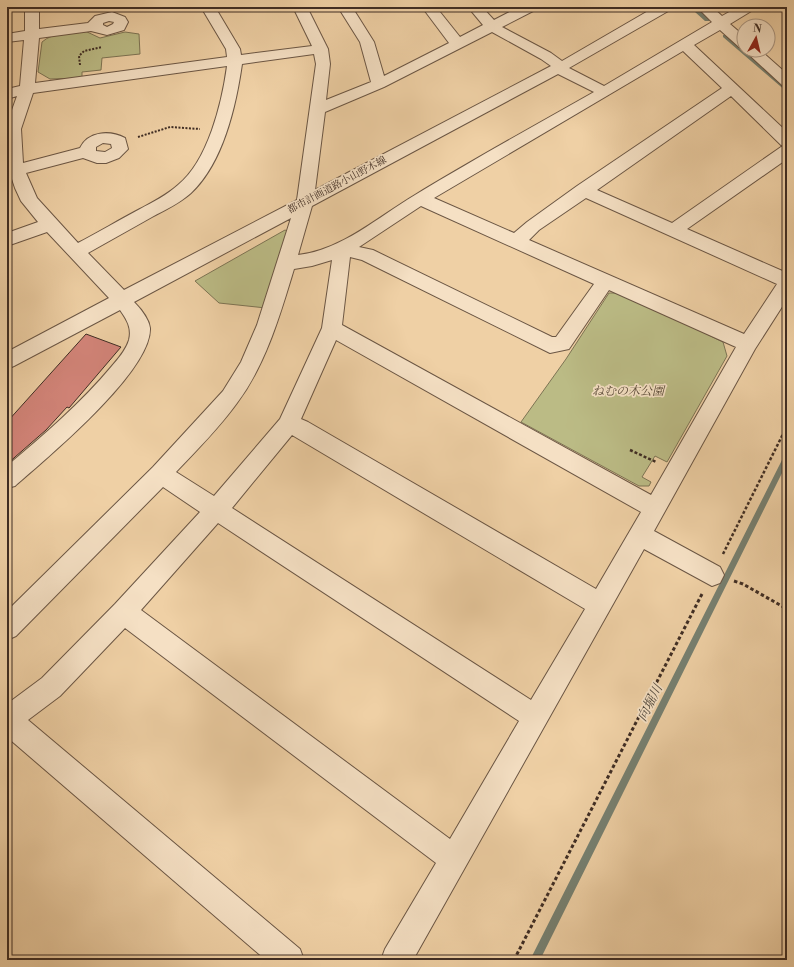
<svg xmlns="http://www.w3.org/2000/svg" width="794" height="967" font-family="'Libre Bodoni','Noto Serif JP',serif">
<rect width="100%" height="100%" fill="#efd0a5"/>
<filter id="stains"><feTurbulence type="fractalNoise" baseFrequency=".005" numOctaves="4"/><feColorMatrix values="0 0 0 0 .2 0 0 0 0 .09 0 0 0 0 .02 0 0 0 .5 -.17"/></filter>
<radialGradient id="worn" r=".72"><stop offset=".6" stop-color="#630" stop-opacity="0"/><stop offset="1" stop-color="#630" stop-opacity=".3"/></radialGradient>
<path fill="#bbbb85" stroke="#7d7454" d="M 85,31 L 100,38 L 125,32 L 139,34 L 140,54 L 102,58 L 101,70 L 82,72 L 82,78 L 50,79 L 38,72 L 42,42 C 53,32 71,33 85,31 Z
M 285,230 L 290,232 L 266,308 L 219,303 L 195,281 Z
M 609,293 L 622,293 L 723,342 L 727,356 L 667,462 L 655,456 L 642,477 L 651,482 L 649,486 L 639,486 L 521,422 L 566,359 Z"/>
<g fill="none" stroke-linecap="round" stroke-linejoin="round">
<path fill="#768071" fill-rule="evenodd" d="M 695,10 L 699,10 L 709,19 L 709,21 L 705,21 L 695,12 Z
M 723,35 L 727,35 L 787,88 L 787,92 L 723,37 Z
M 787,453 L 787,463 L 540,960 L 530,960 L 785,454 Z"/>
</g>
<path fill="#d38479" stroke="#3f2d24" d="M 86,334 L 121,347 L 69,408 L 67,407 L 46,430 L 7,464 L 7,422 Z"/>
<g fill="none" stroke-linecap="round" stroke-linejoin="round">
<g stroke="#6b5644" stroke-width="2">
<path id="minor" d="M 25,7 L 39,7 L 39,29 L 88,23 L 95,16 L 112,12 L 125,17 L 128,22 L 124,30 L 107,35 L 91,31 L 39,38 L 35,83 L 227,57 L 226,49 L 201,7 L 215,7 L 240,49 L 241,55 L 312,46 L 293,7 L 307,7 L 328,49 L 330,64 L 326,100 L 371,82 L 360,42 L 338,7 L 352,7 L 374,42 L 384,76 L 449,43 L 422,7 L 436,7 L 460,37 L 483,25 L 468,7 L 482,7 L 494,20 L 519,7 L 537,7 L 535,10 L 502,27 L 551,53 L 562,61 L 655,7 L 672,7 L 670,10 L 569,68 L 604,86 L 712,22 L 697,7 L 712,7 L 722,16 L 738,7 L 755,7 L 753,10 L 730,24 L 744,36 L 744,48 L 739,47 L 720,30 L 694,45 L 787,132 L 787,159 L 687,229 L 787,273 L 787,299 L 755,349 L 654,531 L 720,567 L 724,575 L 720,583 L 712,586 L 644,549 L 413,960 L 381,960 L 385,949 L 436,863 L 125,628 L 60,696 L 28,720 L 300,949 L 304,960 L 266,960 L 7,737 L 7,704 L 42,678 L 115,604 L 200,512 L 163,487 L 16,636 L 7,640 L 7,611 L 153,467 L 223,391 L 241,362 L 257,325 L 291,218 L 134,302 C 140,308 149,319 150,328 C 152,371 47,458 15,486 L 7,488 L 7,466 C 44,435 81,403 112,366 C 118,359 126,350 129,340 C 132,328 127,320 120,310 L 14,366 L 7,369 L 7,352 L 109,298 L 47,232 L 7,246 L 7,233 L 38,222 L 21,201 L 15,188 L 7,164 L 7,124 L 17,96 L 7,99 L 7,89 L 20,86 L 24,40 L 7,42 L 7,34 L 25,31 ZM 109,21 L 114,22 L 113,24 L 107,27 L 103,25 L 103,23 ZM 492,32 L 541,59 L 551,66 L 315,190 L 325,112 L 384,87 ZM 683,51 L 722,88 L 577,186 L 527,222 L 514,233 L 434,198 ZM 314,54 L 316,64 L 297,200 L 124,290 L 88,253 C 109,241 131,229 152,217 C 165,210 180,203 191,193 C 223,163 236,106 242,64 ZM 227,66 C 222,103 208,161 178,185 C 167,195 153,202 140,209 C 119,220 99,232 78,243 L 37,198 L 26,173 L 83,158 L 97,163 L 106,163 L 119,158 L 128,149 L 125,138 C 110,130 88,131 80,148 L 23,163 L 21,129 L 33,93 ZM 558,74 L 594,92 C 534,126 474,159 415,195 C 378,217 342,250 298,255 L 312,206 ZM 731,96 L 781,145 L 787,146 L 781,147 L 672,223 L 597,190 ZM 103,143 L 111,144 L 112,148 L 105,152 L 96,151 L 96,147 ZM 586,198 L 777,284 L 744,334 L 529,240 L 539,230 ZM 421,206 L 594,284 L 556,337 L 552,337 L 373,250 L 359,247 ZM 350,257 L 362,260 L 550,353 L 569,349 L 609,290 L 736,347 L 651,495 L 342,325 ZM 332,260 L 322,328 L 280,419 L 214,496 L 176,472 C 197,450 219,428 237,403 C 266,364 280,315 294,269 L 312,266 ZM 336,340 L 641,512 L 596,589 L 308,422 L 301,419 ZM 292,435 L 585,609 L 531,700 L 232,508 ZM 218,523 L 519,721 L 450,839 L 141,610 Z
M 779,7 L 787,7 L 787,12 L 782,11 Z
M 744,50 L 760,50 L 787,74 L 787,87 L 782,85 Z"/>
</g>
<path stroke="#3f2d24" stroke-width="2" stroke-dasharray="2 1.5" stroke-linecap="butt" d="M 80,65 L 79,56 L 84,51 L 102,47
M 138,137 L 170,127 L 200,129"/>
<path stroke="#3f2d24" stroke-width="2.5" stroke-dasharray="3 2" stroke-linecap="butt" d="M 630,450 L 656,462
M 723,554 L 787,426"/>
<path stroke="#3f2d24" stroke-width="3" stroke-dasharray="3.5 2.5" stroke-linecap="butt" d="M 734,581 L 743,584 L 787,609
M 514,960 L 702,594"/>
<use href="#minor" fill="#f5e0c4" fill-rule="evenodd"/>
</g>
<g text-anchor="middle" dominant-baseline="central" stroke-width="3.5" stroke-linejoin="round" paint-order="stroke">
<g font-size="10" fill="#3f2d24" stroke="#f5e0c4">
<text transform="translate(337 185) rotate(-28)">都市計画道路小山野木線</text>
</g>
<g font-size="12" font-style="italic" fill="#584937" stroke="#f5e0c4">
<text x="628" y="391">ねむの木公園</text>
</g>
<g font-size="13" font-style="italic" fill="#51493e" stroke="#f5e0c4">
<text transform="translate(650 703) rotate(-63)">向堀川</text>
</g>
</g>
<rect width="794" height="967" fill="none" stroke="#efd0a5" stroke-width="24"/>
<rect x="8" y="8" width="778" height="951" fill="none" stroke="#3f2d24" stroke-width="2"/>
<rect x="12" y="12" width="770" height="943" fill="none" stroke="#3f2d24"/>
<g transform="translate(756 38) rotate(8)"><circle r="19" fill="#f5e0c4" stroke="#ac9884"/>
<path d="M0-3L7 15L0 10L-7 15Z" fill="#8f2418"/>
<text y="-6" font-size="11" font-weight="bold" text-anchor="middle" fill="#3f2d24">N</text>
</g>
<rect width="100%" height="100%" filter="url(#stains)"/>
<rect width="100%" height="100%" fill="url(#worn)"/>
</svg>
